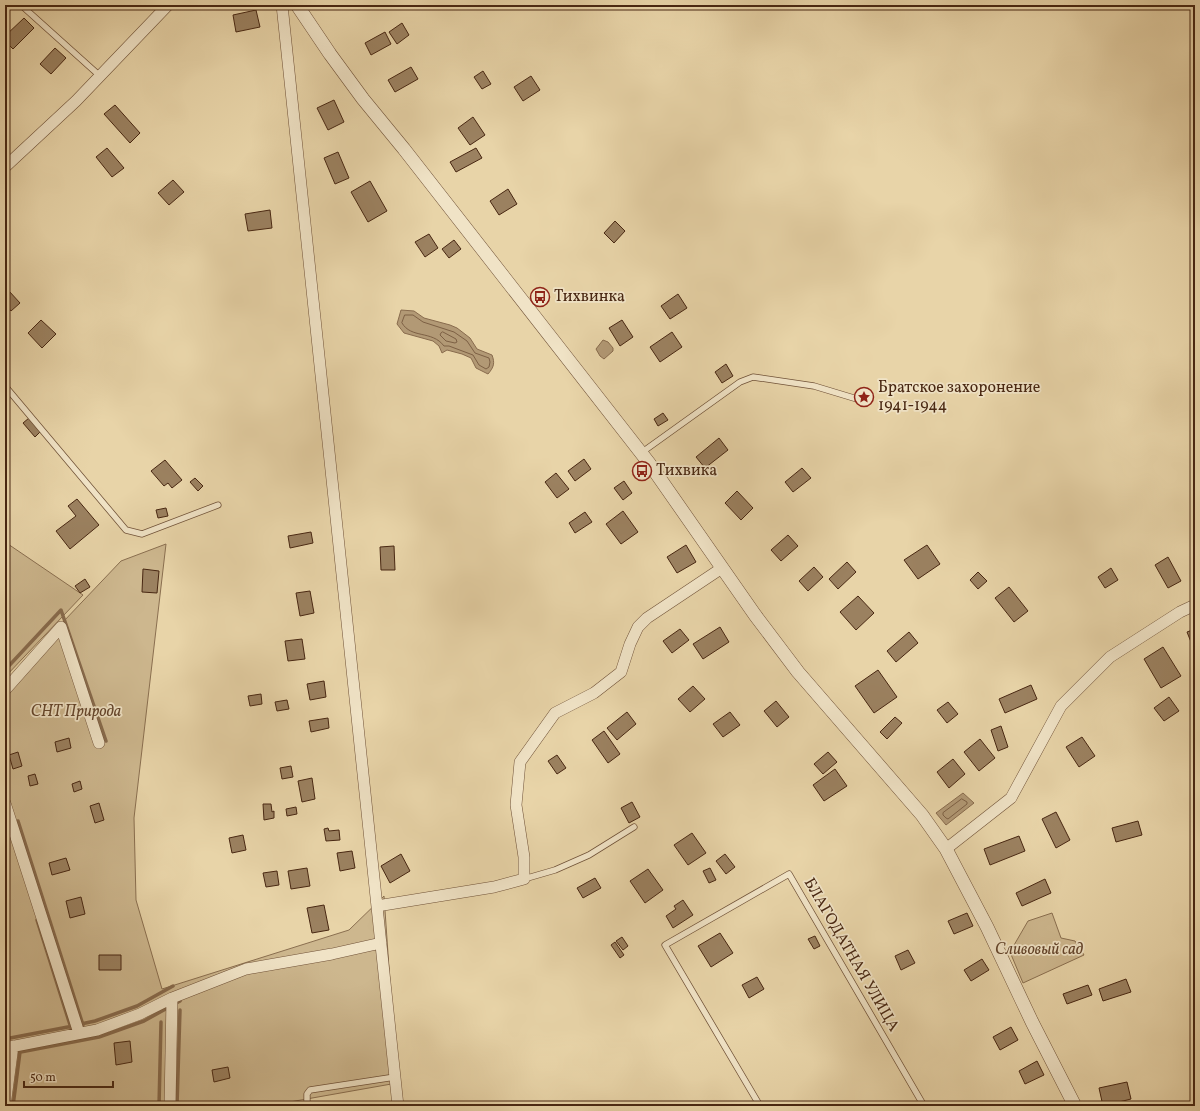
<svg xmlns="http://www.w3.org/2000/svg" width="1200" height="1111" font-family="Vollkorn,serif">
<rect width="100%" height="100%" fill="#e8d4a8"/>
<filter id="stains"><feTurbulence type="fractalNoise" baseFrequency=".005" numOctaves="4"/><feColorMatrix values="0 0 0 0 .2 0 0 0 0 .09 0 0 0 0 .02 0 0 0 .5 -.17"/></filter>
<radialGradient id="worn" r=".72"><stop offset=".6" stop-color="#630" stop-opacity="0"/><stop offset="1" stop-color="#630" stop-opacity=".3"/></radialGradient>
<path fill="#cdb78e" stroke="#8a6f50" d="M 5,542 L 83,595 L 5,677 Z
M 166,544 L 134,818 L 136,900 L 162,989 L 349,930 L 384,896 L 397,1083 L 267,1106 L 5,1106 L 5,683 L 121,561 Z
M 1052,913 L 1061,938 L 1075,941 L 1084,955 L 1023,983 L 1010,952 L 1028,921 Z"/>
<path fill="#b29975" stroke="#886b4d" d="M 401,310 L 414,311 L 424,318 L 450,325 L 457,328 L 470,338 L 477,349 L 492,355 C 495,363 494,367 488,374 L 476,368 L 471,358 L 462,354 L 447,350 L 442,353 L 439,346 L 433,341 L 404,333 L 397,324 Z
M 603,340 L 608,342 L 613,348 L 613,351 L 604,359 L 600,356 L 596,349 Z
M 963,793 L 974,803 L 946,825 L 936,813 Z"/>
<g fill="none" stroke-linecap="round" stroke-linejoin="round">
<path stroke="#7d6044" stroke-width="1" d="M 405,315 L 413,315 L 423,322 L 454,332 L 467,341 L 475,353 L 489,358 L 490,362 L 489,367 L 486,369 L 479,365 L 473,355 L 449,346 L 444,346 C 432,330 411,339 402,323 Z
M 443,332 L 456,339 L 457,342 L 455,343 L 446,341 L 440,335 L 441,333 Z
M 962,799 L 967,802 L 967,804 L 948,819 L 946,818 L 943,815 L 943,813 Z"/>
<path stroke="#886b4d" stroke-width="3.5" d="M 5,670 L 61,610 L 106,741
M 18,821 L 83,1025
M 37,920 L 71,1028
M 81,1024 L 95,1021 L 137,1006 L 173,986
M 5,1039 L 73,1026
M 5,1055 L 99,1037 L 144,1021 L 180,1001
M 13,1106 L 20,1052
M 159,1106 L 161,1022
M 177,1106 L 180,1010"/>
</g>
<path fill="#9b8160" stroke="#482712" d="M 256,10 L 260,27 L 236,32 L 233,15 Z
M 24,18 L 34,28 L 13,49 L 5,41 L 5,36 Z
M 402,23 L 409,35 L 397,44 L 389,32 Z
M 385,32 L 391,44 L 371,55 L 365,43 Z
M 55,48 L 66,58 L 51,74 L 40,64 Z
M 411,67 L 418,79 L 395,92 L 388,80 Z
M 483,71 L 491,84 L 482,89 L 474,77 Z
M 531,76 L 540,90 L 523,101 L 514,87 Z
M 334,100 L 344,122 L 328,130 L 317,108 Z
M 115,105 L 140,133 L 130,143 L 104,114 Z
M 473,117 L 485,135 L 470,145 L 458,128 Z
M 107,148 L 124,168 L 112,177 L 96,157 Z
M 476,148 L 482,158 L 456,172 L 450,162 Z
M 338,152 L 349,178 L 335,184 L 324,158 Z
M 173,180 L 184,192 L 169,205 L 158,193 Z
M 370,181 L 387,211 L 368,222 L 351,192 Z
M 508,189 L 517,204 L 499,215 L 490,201 Z
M 270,210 L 272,228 L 248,231 L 245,214 Z
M 615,221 L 625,231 L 614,243 L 604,233 Z
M 429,234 L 438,248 L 425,257 L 415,242 Z
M 454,240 L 461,249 L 449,258 L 442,249 Z
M 9,291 L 20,303 L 11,311 L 5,304 L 5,295 Z
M 678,294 L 687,308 L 670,319 L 661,306 Z
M 41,320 L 56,334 L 42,348 L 28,333 Z
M 622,320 L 633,337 L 620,346 L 609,328 Z
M 672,332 L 682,347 L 660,362 L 650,347 Z
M 726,364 L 733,376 L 722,383 L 715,372 Z
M 663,413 L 668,420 L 658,426 L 654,419 Z
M 29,418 L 40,432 L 35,437 L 23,423 Z
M 719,438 L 728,450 L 705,468 L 696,457 Z
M 584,459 L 591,469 L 575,481 L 568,471 Z
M 165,460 L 182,480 L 172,488 L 168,483 L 164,486 L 151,471 Z
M 802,468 L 811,478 L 793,492 L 785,482 Z
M 556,473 L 569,489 L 557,498 L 545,482 Z
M 195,478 L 203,486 L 198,491 L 190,482 Z
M 624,481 L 632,493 L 623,500 L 614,488 Z
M 737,491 L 753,508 L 741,520 L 725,503 Z
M 77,499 L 99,525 L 70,549 L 56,531 L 76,516 L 68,506 Z
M 166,508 L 168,516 L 158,518 L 156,510 Z
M 623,511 L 638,532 L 621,544 L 606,524 Z
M 585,512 L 592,522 L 575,533 L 569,523 Z
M 311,532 L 313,543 L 290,548 L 288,536 Z
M 788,535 L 798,546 L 781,561 L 771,550 Z
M 686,545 L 696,562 L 677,573 L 667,557 Z
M 927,545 L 940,564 L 918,579 L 904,560 Z
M 394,546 L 395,570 L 381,570 L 380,547 Z
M 1168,557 L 1181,581 L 1168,588 L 1155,565 Z
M 847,562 L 856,572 L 838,589 L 829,579 Z
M 814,567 L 823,577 L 808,591 L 799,581 Z
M 1111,568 L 1118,580 L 1105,588 L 1098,577 Z
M 143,569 L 159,571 L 157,593 L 142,592 Z
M 978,572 L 987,581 L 978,589 L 970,580 Z
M 85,579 L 90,587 L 80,593 L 75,586 Z
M 1009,587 L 1028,611 L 1014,622 L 995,598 Z
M 310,591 L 314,613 L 300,616 L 296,593 Z
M 858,596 L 874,613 L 856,630 L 840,612 Z
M 720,627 L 729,642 L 703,659 L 693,644 Z
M 680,629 L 689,640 L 672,653 L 663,641 Z
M 1195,629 L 1195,652 L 1187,632 Z
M 909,632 L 918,643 L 896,662 L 887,651 Z
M 302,639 L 305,659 L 288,661 L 285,641 Z
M 1163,647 L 1181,676 L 1161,688 L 1144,659 Z
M 878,670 L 897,697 L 874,713 L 855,686 Z
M 324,681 L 326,697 L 310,700 L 307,684 Z
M 1031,685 L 1037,699 L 1005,713 L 999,699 Z
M 693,686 L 705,699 L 690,712 L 678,699 Z
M 261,694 L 262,704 L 250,706 L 248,696 Z
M 1169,697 L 1179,711 L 1164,721 L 1154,708 Z
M 287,700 L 289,709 L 277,711 L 275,702 Z
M 776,701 L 789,717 L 777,727 L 764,711 Z
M 948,702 L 958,714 L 947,723 L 937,710 Z
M 627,712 L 636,724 L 617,740 L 607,728 Z
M 730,712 L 740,725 L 723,737 L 713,724 Z
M 895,717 L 902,723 L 887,739 L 880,732 Z
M 328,718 L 329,728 L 311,732 L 309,721 Z
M 1001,726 L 1008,747 L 998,751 L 991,730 Z
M 604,731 L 620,754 L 608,763 L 592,740 Z
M 1082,737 L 1095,756 L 1079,767 L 1066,747 Z
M 69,738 L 71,748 L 57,752 L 55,742 Z
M 980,739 L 995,758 L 979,771 L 964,752 Z
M 18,752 L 22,766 L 13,769 L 9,755 Z
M 828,752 L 837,762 L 823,774 L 814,764 Z
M 557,755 L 566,768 L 557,774 L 548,761 Z
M 953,759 L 965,774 L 949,788 L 937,772 Z
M 291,766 L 293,777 L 282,779 L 280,768 Z
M 835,769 L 847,786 L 824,801 L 813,785 Z
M 35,774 L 38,784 L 30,786 L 28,776 Z
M 312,778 L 315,799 L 302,802 L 298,781 Z
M 80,781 L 82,789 L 74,792 L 72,784 Z
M 632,802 L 640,817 L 629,823 L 621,808 Z
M 99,803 L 104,820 L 95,823 L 90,806 Z
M 263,804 L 271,804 L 272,812 L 274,811 L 274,818 L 264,820 Z
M 296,807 L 297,814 L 287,816 L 286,809 Z
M 1056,812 L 1070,840 L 1056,848 L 1042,819 Z
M 1138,821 L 1142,835 L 1116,842 L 1112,828 Z
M 328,828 L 329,831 L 339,830 L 340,840 L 326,841 L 324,829 Z
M 692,833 L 706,853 L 688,865 L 674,845 Z
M 243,835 L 246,850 L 232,853 L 229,838 Z
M 1019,836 L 1025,851 L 990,865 L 984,849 Z
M 352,851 L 355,868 L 340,871 L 337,853 Z
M 401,854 L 410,871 L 390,883 L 381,866 Z
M 725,854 L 735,867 L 726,874 L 716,861 Z
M 66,858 L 70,870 L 52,875 L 49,863 Z
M 307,868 L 310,886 L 291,889 L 288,871 Z
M 710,868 L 716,880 L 709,883 L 703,871 Z
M 648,869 L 663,890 L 645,903 L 630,881 Z
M 277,871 L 279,885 L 266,887 L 263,873 Z
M 595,878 L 601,888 L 583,898 L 577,888 Z
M 1045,879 L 1051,893 L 1022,906 L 1016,893 Z
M 81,897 L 85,914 L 70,918 L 66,901 Z
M 683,900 L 693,915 L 673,928 L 666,916 L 676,909 L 674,906 Z
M 324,905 L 329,930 L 312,933 L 307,908 Z
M 967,913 L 973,926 L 954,934 L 948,921 Z
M 720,933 L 733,953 L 711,967 L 698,946 Z
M 815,936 L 820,946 L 814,949 L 808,939 Z
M 622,937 L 628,946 L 623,950 L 616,941 Z
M 615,942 L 624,955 L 620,958 L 611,945 Z
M 908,950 L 915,963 L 901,970 L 895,956 Z
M 99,955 L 121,955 L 121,970 L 99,970 Z
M 982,959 L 989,970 L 971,981 L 964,970 Z
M 757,977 L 764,989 L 749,998 L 742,985 Z
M 1126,979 L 1131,992 L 1103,1001 L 1099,989 Z
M 1088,985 L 1092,995 L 1067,1004 L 1063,994 Z
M 1011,1027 L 1018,1040 L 1000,1050 L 993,1037 Z
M 130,1041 L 132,1062 L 116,1065 L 114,1043 Z
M 1037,1061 L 1044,1075 L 1025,1084 L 1019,1071 Z
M 228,1067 L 230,1078 L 214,1082 L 212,1070 Z
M 1127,1082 L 1131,1099 L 1103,1106 L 1099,1088 Z"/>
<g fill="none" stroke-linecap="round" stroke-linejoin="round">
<g stroke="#705238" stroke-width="7">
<path id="service" d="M 21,5 L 100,76
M 5,386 L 126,530 L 142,534 L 218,505
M 641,453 L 740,382 L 753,377 L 814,386 L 857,399
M 524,879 L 555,870 L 589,855 L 634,827
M 307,1106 L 307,1094 L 310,1090 L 395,1077
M 760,1106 L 665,945 L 789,874 L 924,1106"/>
</g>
<g stroke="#705238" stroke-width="12">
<path id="minor" d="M 282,5 L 398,1106
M 5,167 L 76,101 L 168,5
M 5,690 L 61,627 L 99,743
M 5,803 L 79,1033
M 946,849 L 1011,798 L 1061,706 L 1110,657 L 1180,612 L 1195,605
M 377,906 L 494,887 L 524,879 L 524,857 L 516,805 L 520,762 L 555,713 L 594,693 L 621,672 L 630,644 L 638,627 L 647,618 L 722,568
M 5,1048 L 97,1030 L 140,1014 L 172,998 L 246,969 L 332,954 L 381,943
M 5,1106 L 13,1046
M 170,1106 L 172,998"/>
</g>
<g stroke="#705238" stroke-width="14">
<path id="tertiary" d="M 297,5 L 330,54 L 363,99 L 404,149 L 649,463 L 755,615 L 798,672 L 922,815 L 946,849 L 987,927 L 1032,1022 L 1075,1106"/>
</g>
<use href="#service" stroke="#f0e3c6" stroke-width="5.5"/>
<use href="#minor" stroke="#f0e3c6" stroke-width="11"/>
<use href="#tertiary" stroke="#f0e3c6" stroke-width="13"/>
</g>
<defs>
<g id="bus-ring" transform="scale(1)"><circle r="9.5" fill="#f0e3c6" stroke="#8f2418" stroke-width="1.5"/><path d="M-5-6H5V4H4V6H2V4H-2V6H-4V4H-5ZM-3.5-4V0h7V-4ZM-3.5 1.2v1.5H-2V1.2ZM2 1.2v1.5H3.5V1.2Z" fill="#8f2418"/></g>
<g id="sight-ring" transform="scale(1)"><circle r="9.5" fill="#f0e3c6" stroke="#8f2418" stroke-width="1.5"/><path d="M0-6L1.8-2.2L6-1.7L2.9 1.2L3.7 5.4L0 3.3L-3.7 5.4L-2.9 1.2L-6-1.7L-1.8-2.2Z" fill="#8f2418"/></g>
</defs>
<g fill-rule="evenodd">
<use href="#bus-ring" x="540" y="297"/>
<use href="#sight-ring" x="864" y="397"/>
<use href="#bus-ring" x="642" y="471"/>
</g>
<g text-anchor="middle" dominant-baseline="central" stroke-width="3.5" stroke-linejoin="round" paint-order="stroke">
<g font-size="16" fill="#482712" stroke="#f0e3c6" text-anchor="start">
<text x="554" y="297">Тихвинка</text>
<text x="878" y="388">Братское захоронение<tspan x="878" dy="18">1941-1944</tspan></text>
<text x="656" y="471">Тихвика</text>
</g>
<g font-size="16" font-style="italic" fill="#63442b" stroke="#f0e3c6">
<text x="76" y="712">СНТ Природа</text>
<text x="1039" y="950">Сливовый сад</text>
</g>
<g font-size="16" fill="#482712" stroke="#f0e3c6">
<text transform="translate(851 955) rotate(60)">БЛАГОДАТНАЯ УЛИЦА</text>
</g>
</g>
<rect width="1200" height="1111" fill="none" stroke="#e8d4a8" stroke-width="20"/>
<rect x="6" y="6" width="1188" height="1099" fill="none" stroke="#482712" stroke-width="2"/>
<rect x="10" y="10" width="1180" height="1091" fill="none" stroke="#482712"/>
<path d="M24 1081v6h89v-6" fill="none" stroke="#482712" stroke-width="2"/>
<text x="30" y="1081" font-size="12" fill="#482712" stroke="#f0e3c6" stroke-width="3" paint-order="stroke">50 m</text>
<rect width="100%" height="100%" filter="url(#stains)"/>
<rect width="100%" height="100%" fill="url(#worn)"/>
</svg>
